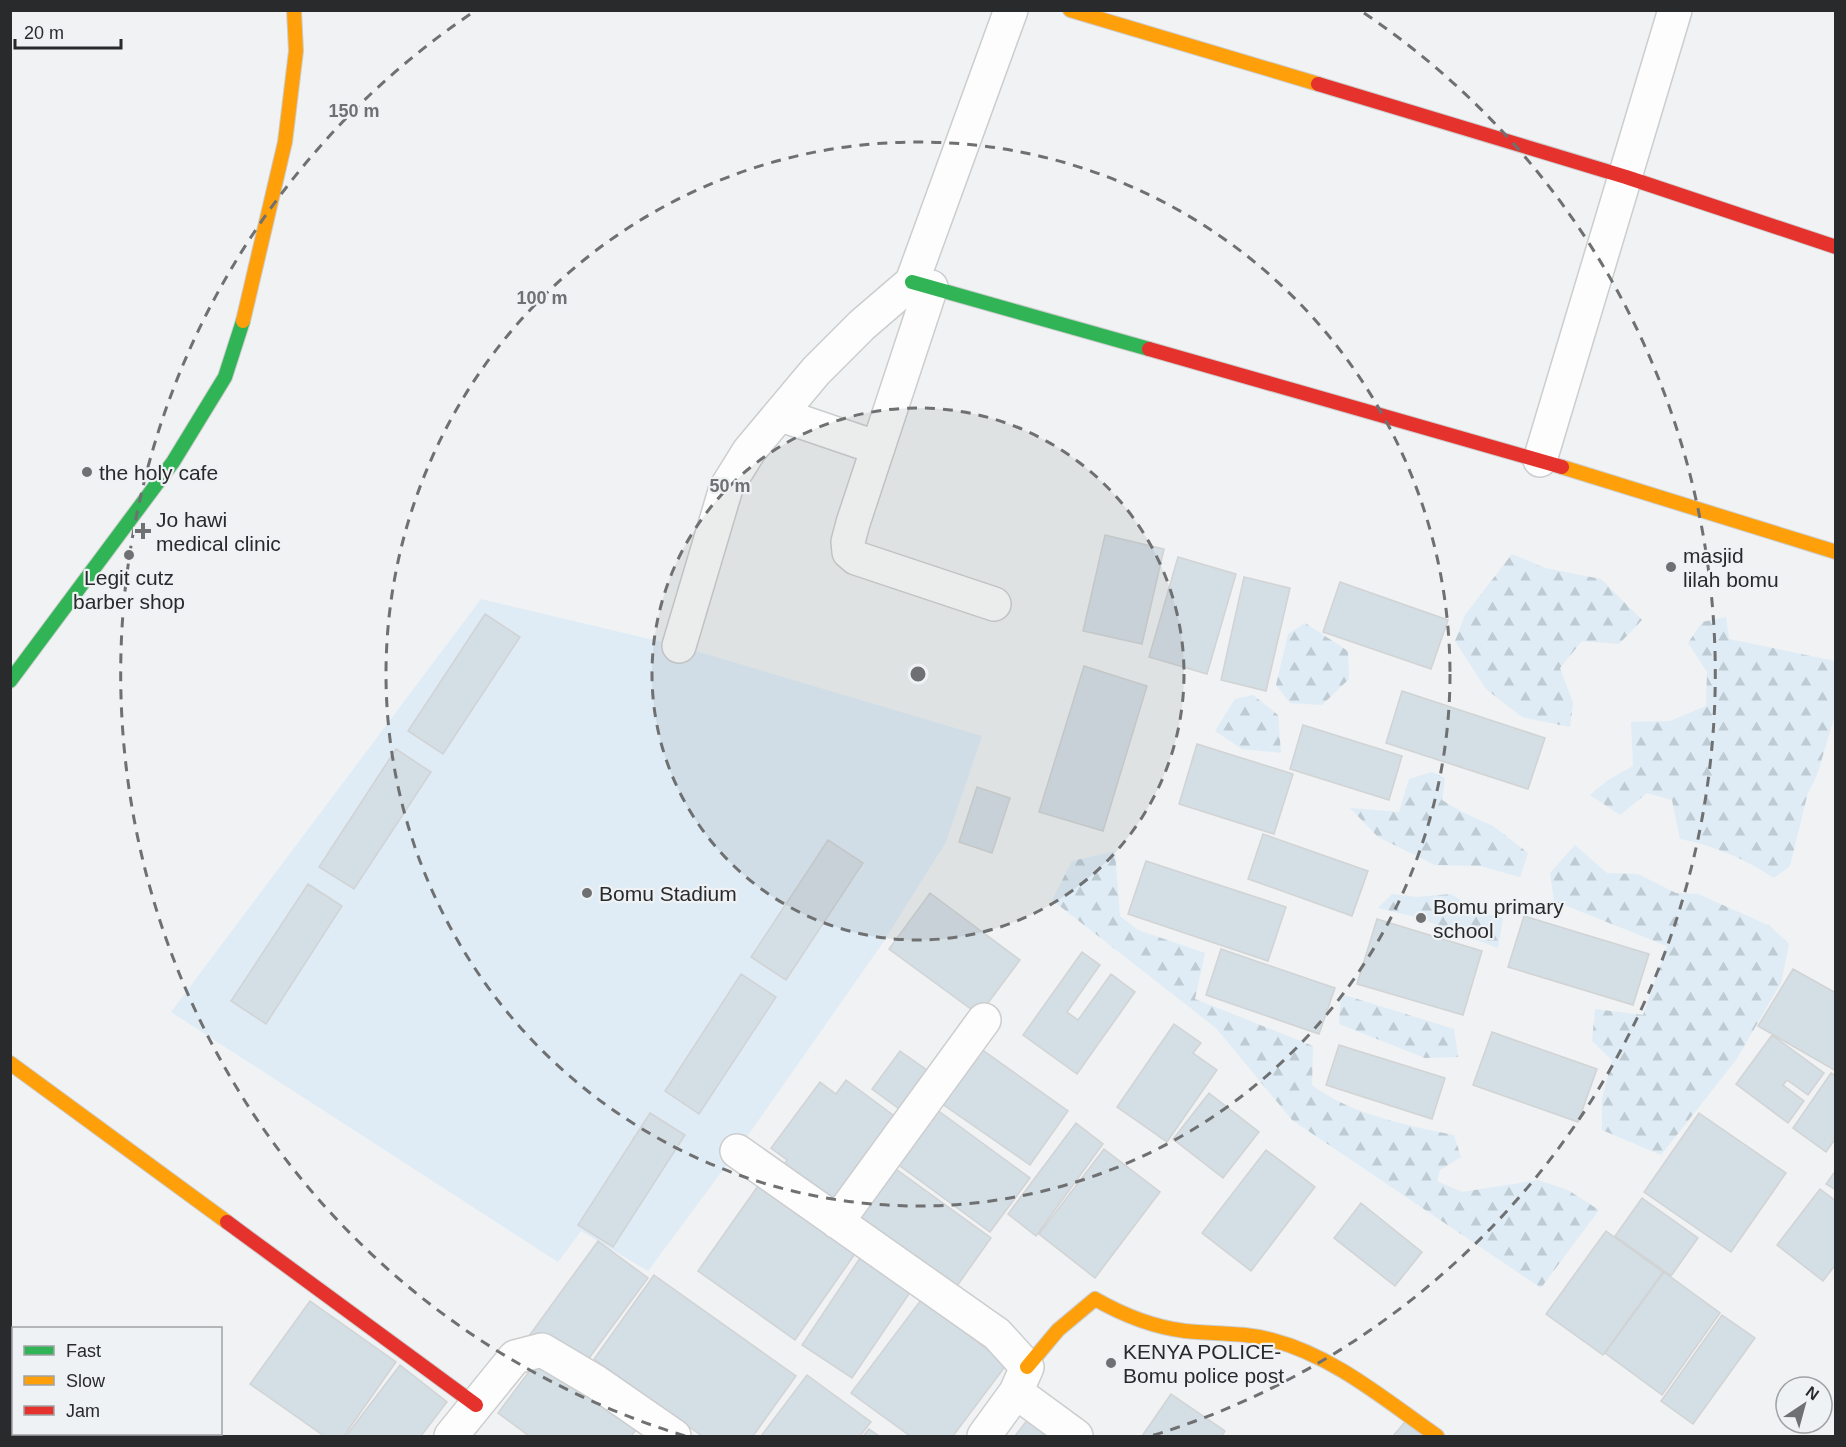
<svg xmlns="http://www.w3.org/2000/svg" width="1846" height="1447" font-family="Arial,sans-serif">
<defs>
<pattern id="forest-firs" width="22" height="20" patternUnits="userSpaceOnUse" patternTransform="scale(1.5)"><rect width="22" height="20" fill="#dfecf6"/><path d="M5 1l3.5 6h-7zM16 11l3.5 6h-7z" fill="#bfcbd3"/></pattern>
</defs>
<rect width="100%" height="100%" fill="#f0f2f3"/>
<path fill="#dfecf6" d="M 481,599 L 679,646 L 982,736 L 946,842 L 882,944 L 737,1151 L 648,1271 L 581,1231 L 558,1262 L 171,1012 Z"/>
<path fill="url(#forest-firs)" d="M 1512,554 L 1545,568 L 1601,579 L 1642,620 L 1619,644 L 1582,641 L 1560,668 L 1573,703 L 1570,727 L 1522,717 L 1486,689 L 1455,641 L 1465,615 Z
M 1726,617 L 1729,639 L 1835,661 L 1835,715 L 1818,772 L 1807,796 L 1790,866 L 1774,878 C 1743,858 1716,846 1680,839 L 1672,800 L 1647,793 L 1620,815 L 1590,795 L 1608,780 L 1633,766 L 1631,722 L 1670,721 L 1706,706 L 1707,672 L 1688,643 L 1702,622 Z
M 1305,623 L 1348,651 L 1349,679 L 1322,705 L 1290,703 L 1276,685 L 1288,634 Z
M 1253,695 L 1278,715 L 1281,753 L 1242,749 L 1215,731 L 1235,699 Z
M 1432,772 L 1445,778 L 1442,800 L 1462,812 L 1493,826 L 1528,853 L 1520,877 L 1480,866 L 1435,865 L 1378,837 L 1350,808 L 1399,812 L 1409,779 Z
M 1575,845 L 1607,873 L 1638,874 L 1676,893 L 1698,894 L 1770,926 L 1789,944 L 1781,983 L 1736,1060 L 1661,1155 L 1602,1130 L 1602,1099 L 1612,1060 L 1592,1041 L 1595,1009 L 1643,1015 L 1667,946 L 1554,901 L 1550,873 Z
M 1115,851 L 1120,916 L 1138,930 L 1205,953 L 1195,999 L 1313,1046 L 1312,1085 C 1349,1114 1409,1126 1454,1135 L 1461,1157 L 1440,1170 L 1437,1181 L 1462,1192 L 1538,1180 L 1568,1190 L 1599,1210 L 1541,1288 L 1292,1120 L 1216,1028 L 1052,900 L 1072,861 Z
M 1392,894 L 1417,897 L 1451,894 L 1481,913 L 1503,918 L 1498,948 L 1416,917 L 1378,908 Z
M 1341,994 L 1454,1029 L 1458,1057 L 1425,1058 L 1339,1024 Z"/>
<path fill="#d4dee5" stroke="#d1d3d4" stroke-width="1.5" d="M 1105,535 L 1164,549 L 1142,644 L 1083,631 Z
M 1178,557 L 1236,574 L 1207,674 L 1149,657 Z
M 1244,577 L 1290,588 L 1266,691 L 1221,680 Z
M 1340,582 L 1448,620 L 1431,669 L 1323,632 Z
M 485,614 L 520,637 L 443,754 L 408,731 Z
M 1084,666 L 1147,686 L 1103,831 L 1039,812 Z
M 1402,691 L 1545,738 L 1528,789 L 1386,743 Z
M 1303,725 L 1402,756 L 1389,800 L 1290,769 Z
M 1197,744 L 1293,774 L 1274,834 L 1179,804 Z
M 396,749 L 431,772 L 354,889 L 319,867 Z
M 977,787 L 1010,798 L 992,853 L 959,842 Z
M 1263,834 L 1368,871 L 1352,916 L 1248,879 Z
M 828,840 L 863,863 L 786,980 L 751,957 Z
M 1146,861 L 1286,907 L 1268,961 L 1128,914 Z
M 308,884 L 342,906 L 266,1024 L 231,1001 Z
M 930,893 L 1020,960 L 979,1015 L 889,949 Z
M 1524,916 L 1649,954 L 1633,1005 L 1508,967 Z
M 1377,919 L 1482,951 L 1463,1015 L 1357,984 Z
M 1221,949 L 1335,988 L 1319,1034 L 1206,995 Z
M 1082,952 L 1100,965 L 1067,1012 L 1078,1020 L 1111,974 L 1135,992 L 1077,1074 L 1023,1035 Z
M 1793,969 L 1836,993 L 1836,1071 L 1758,1026 Z
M 741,974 L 776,997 L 699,1114 L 665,1091 Z
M 1174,1024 L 1201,1043 L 1193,1053 L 1217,1070 L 1167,1142 L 1117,1107 Z
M 1492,1032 L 1597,1069 L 1578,1122 L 1473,1085 Z
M 1772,1035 L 1824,1073 L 1808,1095 L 1787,1080 L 1783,1085 L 1804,1101 L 1788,1123 L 1736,1084 Z
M 1339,1045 L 1445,1078 L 1432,1119 L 1326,1085 Z
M 977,1046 L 1068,1111 L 1030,1165 L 938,1101 Z
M 900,1051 L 934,1075 L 906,1114 L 872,1089 Z
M 1831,1073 L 1836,1076 L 1836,1138 L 1826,1152 L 1793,1128 Z
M 846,1080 L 901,1121 L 836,1210 L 781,1169 L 787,1160 L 771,1148 L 820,1082 L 836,1094 Z
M 1209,1093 L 1259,1132 L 1223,1178 L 1173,1139 Z
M 936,1109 L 1030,1178 L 990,1232 L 896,1163 Z
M 650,1113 L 685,1135 L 613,1247 L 578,1225 Z
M 1699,1113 L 1786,1173 L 1731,1252 L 1644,1192 Z
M 1076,1123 L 1103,1144 L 1036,1236 L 1008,1214 Z
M 1104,1149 L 1160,1192 L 1095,1278 L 1039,1234 Z
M 1266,1150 L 1315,1187 L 1251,1271 L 1202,1233 Z
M 889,1164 L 991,1238 L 952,1293 L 849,1219 Z
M 1836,1170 L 1836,1190 L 1826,1184 Z
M 760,1183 L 857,1251 L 795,1340 L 698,1271 Z
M 1820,1189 L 1836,1201 L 1836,1264 L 1823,1281 L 1777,1245 Z
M 1642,1198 L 1698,1238 L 1671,1276 L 1615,1236 Z
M 1361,1203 L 1422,1252 L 1395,1286 L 1334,1238 Z
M 1606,1231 L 1663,1272 L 1603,1355 L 1546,1314 Z
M 598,1241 L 648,1278 L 587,1361 L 529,1336 Z
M 860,1258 L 911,1291 L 852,1378 L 802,1345 Z
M 1664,1272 L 1720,1313 L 1662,1395 L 1605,1353 Z
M 654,1275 L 796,1376 L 753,1436 L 702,1436 L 594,1359 Z
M 921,1300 L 1007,1364 L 953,1436 L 910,1436 L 851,1393 Z
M 310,1301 L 396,1362 L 344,1436 L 324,1436 L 250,1384 Z
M 1722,1315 L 1755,1338 L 1693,1424 L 1661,1401 Z
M 540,1357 L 636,1430 L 631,1436 L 529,1436 L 498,1413 Z
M 400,1365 L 447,1402 L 421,1436 L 346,1436 Z
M 807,1375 L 871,1422 L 860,1436 L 761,1436 Z
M 1171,1394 L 1225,1431 L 1222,1436 L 1142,1436 Z
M 1031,1415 L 1060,1436 L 1015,1436 Z
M 1405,1422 L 1424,1436 L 1393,1436 Z
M 869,1429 L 879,1436 L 863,1436 Z"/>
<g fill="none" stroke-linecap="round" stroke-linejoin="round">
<g stroke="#cccdce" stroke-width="36">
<path id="street" d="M 931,287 L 853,523 L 848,542 L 849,552 L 856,558 L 994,604
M 781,415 L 878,448
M 1540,460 L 1675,10
M 679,646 L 726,488 L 749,451 L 816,371 L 862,325 L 912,282 L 1011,10
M 737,1151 L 997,1334 L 1027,1367 L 1016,1392 L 984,1436
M 837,1222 L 984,1020
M 1016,1392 L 1076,1436
M 451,1436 L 515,1357 L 542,1350 L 596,1382 L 674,1436"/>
</g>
<g stroke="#cccdce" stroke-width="16">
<path id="fast" d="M 912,282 L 1149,349
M 10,681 L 173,462 L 225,377 L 243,321"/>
</g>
<g stroke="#cccdce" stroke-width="16">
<path id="slow" d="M 1070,10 L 1318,84
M 243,321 L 285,142 L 296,51 L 294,10
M 1562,467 L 1836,552
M 10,1063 L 227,1222
M 1027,1367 L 1058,1330 L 1095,1299 C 1123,1315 1153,1327 1185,1331 C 1214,1334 1243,1332 1272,1340 C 1334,1356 1385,1400 1437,1436"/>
</g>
<g stroke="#cccdce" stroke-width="16">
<path id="jam" d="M 1318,84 L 1626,177 L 1836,247
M 1149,349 L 1562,467
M 227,1222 L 476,1405"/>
</g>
<use href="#street" stroke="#fdfdfd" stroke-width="33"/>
<use href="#fast" stroke="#30b455" stroke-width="14"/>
<use href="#slow" stroke="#ff9f0a" stroke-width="14"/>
<use href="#jam" stroke="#e5322d" stroke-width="14"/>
</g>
<circle cx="918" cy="674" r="266" fill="#6f7071" fill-opacity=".12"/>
<g fill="none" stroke="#6f7071" stroke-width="3" stroke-dasharray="10 8">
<circle cx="918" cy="674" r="266"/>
<circle cx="918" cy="674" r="532"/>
<path d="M685 1436A797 797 0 0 1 472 13M1364 13A797 797 0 0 1 1151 1436"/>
</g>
<g fill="#6f7071" stroke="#eff2f4" stroke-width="2">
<circle cx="87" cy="472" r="6"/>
<path d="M140 522h6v6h6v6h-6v6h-6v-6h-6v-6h6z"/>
<circle cx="129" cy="555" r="6"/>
<circle cx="1671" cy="567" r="6"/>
<circle cx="587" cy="893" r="6"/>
<circle cx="1421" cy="918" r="6"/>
<circle cx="1111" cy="1363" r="6"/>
</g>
<g text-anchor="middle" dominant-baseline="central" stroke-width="4.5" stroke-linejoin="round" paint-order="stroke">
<g font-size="21" fill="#292a2b" stroke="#eff2f4" text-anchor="start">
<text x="99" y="472">the holy cafe</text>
<text x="156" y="519">Jo hawi<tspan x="156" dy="24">medical clinic</tspan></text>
<text x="1683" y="555">masjid<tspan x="1683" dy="24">lilah bomu</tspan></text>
<text x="129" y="577" text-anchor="middle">Legit cutz<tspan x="129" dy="24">barber shop</tspan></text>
<text x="599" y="893">Bomu Stadium</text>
<text x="1433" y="906">Bomu primary<tspan x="1433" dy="24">school</tspan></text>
<text x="1123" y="1351">KENYA POLICE-<tspan x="1123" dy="24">Bomu police post</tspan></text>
</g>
</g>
<circle cx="918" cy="674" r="9" fill="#6f7071" stroke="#eff2f4" stroke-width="3"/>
<g font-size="18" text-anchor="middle" font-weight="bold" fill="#6f7071" stroke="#eff2f4" stroke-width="4.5" stroke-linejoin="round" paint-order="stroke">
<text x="354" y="117">150 m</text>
<text x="542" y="304">100 m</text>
<text x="730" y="492">50 m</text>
</g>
<rect width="1846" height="1447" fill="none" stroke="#292a2b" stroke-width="24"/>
<rect x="12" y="1327" width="210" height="108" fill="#eff2f4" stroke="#a0a2a4" stroke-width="1.5"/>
<rect x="24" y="1346" width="30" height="9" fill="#30b455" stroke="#a0a2a4" stroke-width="1.5"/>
<text x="66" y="1357" font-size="18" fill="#292a2b">Fast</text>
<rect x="24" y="1376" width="30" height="9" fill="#ff9f0a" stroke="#a0a2a4" stroke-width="1.5"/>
<text x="66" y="1387" font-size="18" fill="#292a2b">Slow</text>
<rect x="24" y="1406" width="30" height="9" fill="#e5322d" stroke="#a0a2a4" stroke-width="1.5"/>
<text x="66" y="1417" font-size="18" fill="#292a2b">Jam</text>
<g transform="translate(1804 1405) rotate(36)"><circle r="28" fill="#eff2f4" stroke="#a0a2a4" stroke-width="1.5"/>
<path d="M0-4.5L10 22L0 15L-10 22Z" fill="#6f7071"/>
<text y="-9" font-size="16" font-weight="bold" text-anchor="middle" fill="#292a2b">N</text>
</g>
<path d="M15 39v9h106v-9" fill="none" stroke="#292a2b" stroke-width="3"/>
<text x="24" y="39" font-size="18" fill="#292a2b" stroke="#eff2f4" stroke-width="4.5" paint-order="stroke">20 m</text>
</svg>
